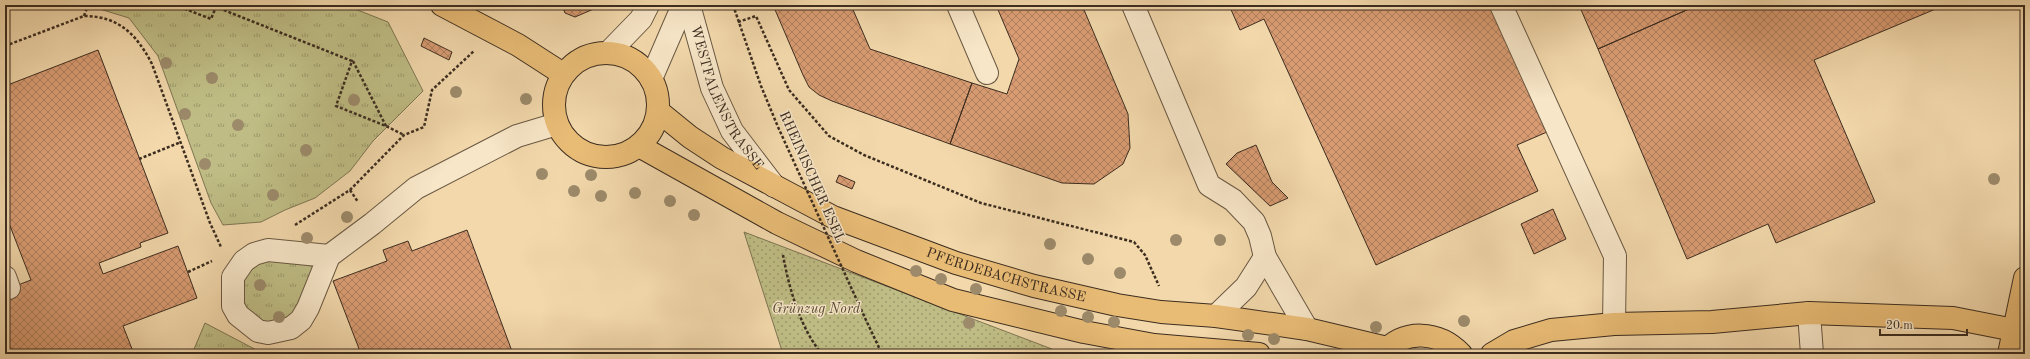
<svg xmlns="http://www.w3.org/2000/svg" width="2030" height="359" font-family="'Old Standard TT',serif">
<defs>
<pattern id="grass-tufts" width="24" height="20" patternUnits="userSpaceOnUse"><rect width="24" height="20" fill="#bfbd85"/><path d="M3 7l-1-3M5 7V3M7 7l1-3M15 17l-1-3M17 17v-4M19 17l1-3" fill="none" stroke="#9c9a6c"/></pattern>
<pattern id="park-dots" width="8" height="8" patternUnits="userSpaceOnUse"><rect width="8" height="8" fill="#bfbd85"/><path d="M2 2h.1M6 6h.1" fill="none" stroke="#9c9a6c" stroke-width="1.8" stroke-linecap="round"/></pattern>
<pattern id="building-cross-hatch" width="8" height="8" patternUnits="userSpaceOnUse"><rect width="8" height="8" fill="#d89b72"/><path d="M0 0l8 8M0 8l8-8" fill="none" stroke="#b07f5d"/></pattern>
</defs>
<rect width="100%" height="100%" fill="#f2d8ab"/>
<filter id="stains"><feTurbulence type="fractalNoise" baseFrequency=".005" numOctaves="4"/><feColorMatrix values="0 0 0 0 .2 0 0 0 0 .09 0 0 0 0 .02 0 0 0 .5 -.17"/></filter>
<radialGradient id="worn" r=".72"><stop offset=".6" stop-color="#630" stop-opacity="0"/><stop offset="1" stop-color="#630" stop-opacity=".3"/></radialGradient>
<path fill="url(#grass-tufts)" stroke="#7e7552" d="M 67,5 L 345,5 L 388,22 L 423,91 L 373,141 L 350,171 L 315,198 L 285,210 L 261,222 L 223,225 L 211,203 L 158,56 L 129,18 L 90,6 Z
M 266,258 L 282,259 L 315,267 L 293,319 L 271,325 L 253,319 L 244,307 L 244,274 Z
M 205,323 L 264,354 L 192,354 Z"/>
<path fill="url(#park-dots)" stroke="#7e7552" d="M 744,232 L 1065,354 L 783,354 Z"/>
<path fill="url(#building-cross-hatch)" stroke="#3c2d20" d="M 562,5 L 603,5 L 575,17 L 565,13 Z
M 773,5 L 851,5 L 870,49 L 972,83 L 950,144 L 832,101 L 819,95 L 809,87 L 803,75 Z
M 996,5 L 1082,5 L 1128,114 L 1130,148 L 1123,164 L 1094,184 L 1062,183 L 950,144 L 972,83 L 1007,94 L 1019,59 Z
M 1229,5 L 1490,5 L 1547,132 L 1517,145 L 1538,191 L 1376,265 L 1264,19 L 1240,30 Z
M 1579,5 L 1698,5 L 1598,49 Z
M 1698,5 L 1939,5 L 1938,8 L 1814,60 L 1875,202 L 1776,243 L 1768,224 L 1687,259 L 1598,49 Z
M 424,38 L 452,52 L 449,60 L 421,46 Z
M 98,50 L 168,233 L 140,243 L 141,247 L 99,263 L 103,274 L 178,246 L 197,298 L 123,326 L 134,354 L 5,354 L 5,290 L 31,280 L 5,213 L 5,86 Z
M 1256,145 L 1272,182 L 1288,198 L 1270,206 L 1226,164 L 1237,153 Z
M 839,175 L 855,182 L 852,189 L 836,182 Z
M 1553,209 L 1566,239 L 1534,254 L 1521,224 Z
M 467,230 L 513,354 L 361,354 L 333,281 L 387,261 L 383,250 L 408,241 L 412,251 Z"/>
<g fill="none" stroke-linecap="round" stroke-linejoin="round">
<g stroke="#6a5843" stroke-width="24">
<g id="minor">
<path id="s1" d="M 689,5 L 712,88 L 732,131 L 774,186"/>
<path d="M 958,5 L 987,73"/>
<path d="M 1133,5 L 1209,185 L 1233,200 L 1254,222 L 1260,236 L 1265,257 L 1307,329"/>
<path d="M 1501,5 L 1615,256 L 1614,324"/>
<path d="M 608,53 L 641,19 L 648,5"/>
<path d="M 651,79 L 683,5"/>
<path d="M 329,256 L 268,250 L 254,254 L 244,261 L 233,277 L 233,306 L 238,315 L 258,331 L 268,333 L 291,328 L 301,320 L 308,308 L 329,256 L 372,224 L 416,188 L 517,136 L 557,124"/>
<path d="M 5,277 L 9,288"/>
<path d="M 1809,313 L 1812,354"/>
<path d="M 1216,316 L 1246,287 L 1265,257"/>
</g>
</g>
<g stroke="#3c2d20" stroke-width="24">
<g id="major">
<path d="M 442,5 L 518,45 L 563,74"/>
<circle cx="606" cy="105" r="52"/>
<path id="s2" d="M 658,111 L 690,137 L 722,158 L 833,217 L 956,263 L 1034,286 L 1117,305 L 1161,312 L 1216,316 L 1307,329 L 1387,348"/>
<path d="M 639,146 L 777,223 L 856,261 L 953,300 L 1084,332 L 1154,345 L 1259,354"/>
<path d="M 1382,354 C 1404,328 1439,331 1461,354"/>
<path d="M 1492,354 L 1514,341 L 1551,330 L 1614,324 L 1712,322 L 1809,313 L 1953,318 L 2014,330"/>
<path d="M 2009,354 L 2025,278"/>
</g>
</g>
<path stroke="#3c2d20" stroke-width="2.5" stroke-dasharray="3 2" stroke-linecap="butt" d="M 175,5 L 211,19 L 216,7 L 352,61 L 336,106 L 386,126 L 404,135
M 733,5 L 761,86 L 778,127
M 84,16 L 88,5
M 738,22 L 756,16 L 789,90 L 829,136 L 864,155 L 981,203 L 1134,242 L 1145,255 L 1159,286
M 5,46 L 84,16 C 119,16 137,35 152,64 L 210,223 L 221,247
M 353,61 L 386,126
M 139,159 L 181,142
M 350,190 L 358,202
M 295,225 L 350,190 L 404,135 L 424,127 L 432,90 L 474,51
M 783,255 C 789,288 800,328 822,354
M 188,272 L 212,261
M 865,318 L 882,354"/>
<use href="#minor" stroke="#f7e6c8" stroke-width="22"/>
<use href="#major" stroke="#e9bc76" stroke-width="22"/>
<path stroke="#3c2d20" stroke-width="2.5" stroke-dasharray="3 2" stroke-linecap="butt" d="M 778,127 L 865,318"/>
</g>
<g fill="#9c8a6a">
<circle cx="166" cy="63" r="6"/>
<circle cx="212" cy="78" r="6"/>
<circle cx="456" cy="92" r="6"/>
<circle cx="526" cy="99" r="6"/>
<circle cx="354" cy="100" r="6"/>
<circle cx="185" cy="114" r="6"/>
<circle cx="238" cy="125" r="6"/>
<circle cx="306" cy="150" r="6"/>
<circle cx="205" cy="164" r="6"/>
<circle cx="542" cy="174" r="6"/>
<circle cx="591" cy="175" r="6"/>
<circle cx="1994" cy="179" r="6"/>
<circle cx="574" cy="191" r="6"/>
<circle cx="635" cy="193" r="6"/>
<circle cx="273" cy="195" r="6"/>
<circle cx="601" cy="196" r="6"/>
<circle cx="670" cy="201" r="6"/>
<circle cx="694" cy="215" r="6"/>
<circle cx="347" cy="217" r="6"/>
<circle cx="307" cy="238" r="6"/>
<circle cx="1176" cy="240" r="6"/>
<circle cx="1220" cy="240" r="6"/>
<circle cx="1050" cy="244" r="6"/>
<circle cx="1088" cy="259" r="6"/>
<circle cx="916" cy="271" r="6"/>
<circle cx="1120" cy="273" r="6"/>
<circle cx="941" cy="279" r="6"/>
<circle cx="260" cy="285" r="6"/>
<circle cx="976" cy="289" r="6"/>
<circle cx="1061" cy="311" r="6"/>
<circle cx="279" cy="317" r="6"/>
<circle cx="1088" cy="317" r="6"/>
<circle cx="1464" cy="321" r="6"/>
<circle cx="1114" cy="322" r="6"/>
<circle cx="969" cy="323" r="6"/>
<circle cx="1376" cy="327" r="6"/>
<circle cx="1248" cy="335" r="6"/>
<circle cx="1274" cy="339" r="6"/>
</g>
<g text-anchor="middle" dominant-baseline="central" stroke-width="3" stroke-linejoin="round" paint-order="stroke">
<g font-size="14" fill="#3c2d20" stroke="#f7e6c8">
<text stroke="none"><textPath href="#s1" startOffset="101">WESTFALENSTRASSE</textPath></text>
<text transform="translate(812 177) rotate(66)">RHEINISCHER ESEL</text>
<text stroke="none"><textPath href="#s2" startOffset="388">PFERDEBACHSTRASSE</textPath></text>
</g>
<g font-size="14" font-style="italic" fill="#564a34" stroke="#f7e6c8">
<text x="816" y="309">Grünzug Nord</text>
</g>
</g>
<rect width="2030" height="359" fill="none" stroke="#f2d8ab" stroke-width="20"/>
<rect x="6" y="6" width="2018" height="347" fill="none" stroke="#3c2d20" stroke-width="2"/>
<rect x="10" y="10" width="2010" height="339" fill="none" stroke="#3c2d20"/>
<path d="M1880 329v6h87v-6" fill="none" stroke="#3c2d20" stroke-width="2"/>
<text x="1886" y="329" font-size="12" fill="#3c2d20" stroke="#f7e6c8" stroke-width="3" paint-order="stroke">20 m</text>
<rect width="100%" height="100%" filter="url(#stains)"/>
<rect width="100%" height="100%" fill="url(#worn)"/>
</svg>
